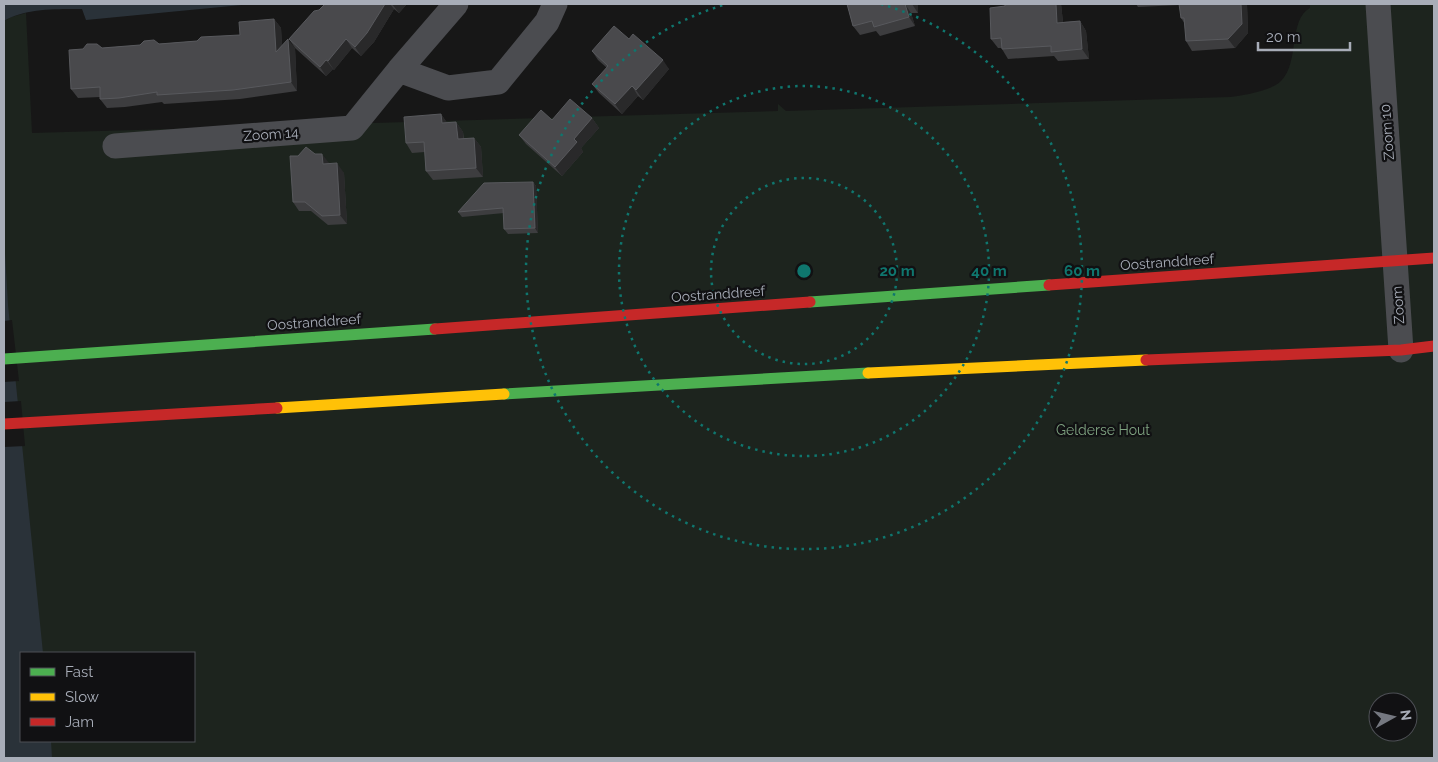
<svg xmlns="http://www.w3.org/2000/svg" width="1438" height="762" font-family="Raleway,sans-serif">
<rect width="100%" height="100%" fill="#171717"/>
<path fill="#1d241e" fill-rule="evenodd" d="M 1310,4 L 1434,4 L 1434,758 L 27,758 L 26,741 L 194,741 L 194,653 L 21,653 L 4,386 L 4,21 L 11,17 L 26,13 L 32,133 L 778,111 L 778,104 L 786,111 L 1230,97 C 1244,95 1271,91 1281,81 C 1300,62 1288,20 1310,8 ZM 1378,702 L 1408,702 L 1408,732 L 1378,732 Z"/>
<path fill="#2a3239" d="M 4,4 L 252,4 L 86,20 L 82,9 C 58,9 25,8 4,21 Z
M 4,236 L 8,305 L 43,653 L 21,653 L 21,741 L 51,741 L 52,758 L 4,758 Z"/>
<path fill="#171717" d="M 12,320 L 19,381 L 4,382 L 4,321 Z
M 21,401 L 25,446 L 4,447 L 4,402 Z"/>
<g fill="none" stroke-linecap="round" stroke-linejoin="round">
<path stroke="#4b4c50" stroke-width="25" d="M 1378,4 L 1401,350
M 399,70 L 448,88 L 498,82 L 547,22 L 555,4
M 115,146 L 352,128 L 399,70 L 456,4"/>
<path stroke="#4caf50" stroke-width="11" d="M 810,302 L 1049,285
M 4,359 L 435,329
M 504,394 L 868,373"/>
<path stroke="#ffc107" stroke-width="11" d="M 868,373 L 1146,360
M 277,408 L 504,394"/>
<path stroke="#c62828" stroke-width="11" d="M 1049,285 L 1434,258
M 435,329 L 810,302
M 1146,360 L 1401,350 L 1434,346
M 4,424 L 277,408"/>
</g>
<path fill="#3d3d3f" d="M 325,4 L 407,4 L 399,13 L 394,9 L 374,42 L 361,56 L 352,48 L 334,70 L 333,69 L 326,76 L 295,48 L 289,39 L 319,10 Z
M 847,4 L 918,4 L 918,13 L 911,13 L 915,26 L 880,36 L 876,31 L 860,35 L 853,26 Z
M 1005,4 L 1061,4 L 1063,22 L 1080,21 L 1086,31 L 1089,59 L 1058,61 L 1054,56 L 1008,59 L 1002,49 L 1002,48 L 998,48 L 991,39 L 1005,6 Z
M 1136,4 L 1247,4 L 1248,33 L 1235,48 L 1192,51 L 1186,41 L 1185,24 L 1181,18 L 1180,5 L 1138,7 Z
M 274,19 L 281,28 L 282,46 L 295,48 L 297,91 L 240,99 L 164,104 L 162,102 L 125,107 L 107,108 L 100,99 L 100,97 L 78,98 L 71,89 L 102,48 L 197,41 L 240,35 Z
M 629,39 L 669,69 L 643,100 L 638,96 L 622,114 L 599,93 L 592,84 L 607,68 L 598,60 L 592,51 Z
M 441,114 L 447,123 L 456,122 L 463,132 L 464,138 L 474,138 L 481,147 L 483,177 L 433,180 L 426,171 L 425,152 L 412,153 L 406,143 Z
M 592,118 L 599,128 L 581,148 L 583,152 L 562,176 L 526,144 L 519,135 L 552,120 Z
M 315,154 L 344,173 L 347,224 L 328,225 L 311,211 L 299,211 L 293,202 Z
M 533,182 L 536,186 L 538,233 L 508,234 L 504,229 L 504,213 L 462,217 L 458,212 Z"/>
<path fill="#29292a" d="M 385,4 L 390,4 L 394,9 L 374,42 L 361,56 L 355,47 Z
M 392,4 L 407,4 L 399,13 Z
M 905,4 L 911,13 L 915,26 L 909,17 Z
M 912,4 L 918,4 L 918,13 Z
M 1056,4 L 1061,4 L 1064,32 L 1057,23 Z
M 1241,4 L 1247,4 L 1248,33 L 1235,48 L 1228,39 Z
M 274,19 L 281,28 L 283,62 L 276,52 Z
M 1080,21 L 1086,31 L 1089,59 L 1082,49 Z
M 288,39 L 295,48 L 297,91 L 291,82 Z
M 346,39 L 352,48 L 334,70 L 328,61 Z
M 326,60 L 333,69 L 326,76 L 320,67 Z
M 663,60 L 669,69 L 643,100 L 636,90 Z
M 632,86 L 638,96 L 622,114 L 615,104 Z
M 441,114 L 448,124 L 442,123 Z
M 592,118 L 599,128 L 581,148 L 583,152 L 562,176 L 555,167 L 574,139 Z
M 456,122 L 463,132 L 464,148 L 458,139 Z
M 474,138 L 481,147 L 483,177 L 476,168 Z
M 322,154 L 329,163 L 330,174 L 323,164 Z
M 337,163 L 344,173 L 347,224 L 340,215 Z
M 533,182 L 536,186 L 538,233 L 535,228 Z"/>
<path fill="#49494c" stroke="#58595d" d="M 325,4 L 385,4 L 367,33 L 355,47 L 346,39 L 328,61 L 326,60 L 320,67 L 289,39 L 314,11 L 319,10 Z
M 847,4 L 907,4 L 905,4 L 909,17 L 874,27 L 872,21 L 853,26 Z
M 1005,4 L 1056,4 L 1057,23 L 1080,21 L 1082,49 L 1051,52 L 1051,46 L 1002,49 L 1001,38 L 991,39 L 990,8 L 1005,6 Z
M 1179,4 L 1241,4 L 1242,24 L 1228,39 L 1186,41 L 1184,18 L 1181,18 Z
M 274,19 L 276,52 L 288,39 L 291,82 L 233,90 L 157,95 L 157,92 L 119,98 L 100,99 L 100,87 L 71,89 L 69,50 L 83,49 L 87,44 L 97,44 L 102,48 L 140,45 L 144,41 L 154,40 L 159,44 L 197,41 L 201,37 L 240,35 L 239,22 Z
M 614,26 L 629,39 L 633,34 L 663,60 L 636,90 L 632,86 L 615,104 L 592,84 L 608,66 L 592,51 Z
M 570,99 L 592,118 L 574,139 L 577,142 L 555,167 L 519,135 L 541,110 L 552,120 Z
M 441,114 L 442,123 L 456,122 L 458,139 L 474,138 L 476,168 L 426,171 L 424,142 L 406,143 L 404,117 Z
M 306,147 L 315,154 L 322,154 L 323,164 L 337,163 L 340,215 L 322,216 L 305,202 L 293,202 L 290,156 L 298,156 Z
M 533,182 L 535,228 L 504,229 L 503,208 L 458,212 L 484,183 Z"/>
<g fill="none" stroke="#0f766e" stroke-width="2.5" stroke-dasharray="2.5 5">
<circle cx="804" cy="271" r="93"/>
<circle cx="804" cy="271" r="185"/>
<path d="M881 4A278 278 0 1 1 727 4"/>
</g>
<g text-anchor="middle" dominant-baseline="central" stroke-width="4.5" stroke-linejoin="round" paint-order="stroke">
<g font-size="14" fill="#a8adb8" stroke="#111113">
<text transform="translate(1387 132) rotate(-94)">Zoom 10</text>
<text transform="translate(271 134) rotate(-4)">Zoom 14</text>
<text transform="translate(1167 262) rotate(-4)">Oostranddreef</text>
<text transform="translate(718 294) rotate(-4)">Oostranddreef</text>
<text transform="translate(1398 305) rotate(-94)">Zoom</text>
<text transform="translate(314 322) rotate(-4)">Oostranddreef</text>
</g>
<g font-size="14" fill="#7fa381" stroke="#111113">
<text x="1103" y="430">Gelderse Hout</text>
</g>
</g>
<circle cx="804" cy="271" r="8" fill="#0f766e" stroke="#111113" stroke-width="2.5"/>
<g font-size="15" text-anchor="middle" font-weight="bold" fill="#0f766e" stroke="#111113" stroke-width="4.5" stroke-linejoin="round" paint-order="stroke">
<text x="897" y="276">20 m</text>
<text x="989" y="276">40 m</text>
<text x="1082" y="276">60 m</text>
</g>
<rect width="1438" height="762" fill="none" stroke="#a8adb8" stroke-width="10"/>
<rect x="20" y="652" width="175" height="90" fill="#111113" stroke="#4d4f55"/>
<rect x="30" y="668" width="25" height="8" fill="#4caf50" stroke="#4d4f55"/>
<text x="65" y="677" font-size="15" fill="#a8adb8">Fast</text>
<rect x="30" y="693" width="25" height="8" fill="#ffc107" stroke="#4d4f55"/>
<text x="65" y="702" font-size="15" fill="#a8adb8">Slow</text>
<rect x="30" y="718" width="25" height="8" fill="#c62828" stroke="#4d4f55"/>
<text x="65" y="727" font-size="15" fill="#a8adb8">Jam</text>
<g transform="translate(1393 717) rotate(82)"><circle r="24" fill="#111113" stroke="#4d4f55"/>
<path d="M0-4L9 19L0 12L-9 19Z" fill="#757880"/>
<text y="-8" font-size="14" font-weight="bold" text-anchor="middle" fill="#a8adb8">N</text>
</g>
<path d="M1258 42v8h92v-8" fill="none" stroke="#a8adb8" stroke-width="2.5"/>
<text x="1266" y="42" font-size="15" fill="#a8adb8" stroke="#111113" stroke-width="4" paint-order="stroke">20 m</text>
</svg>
